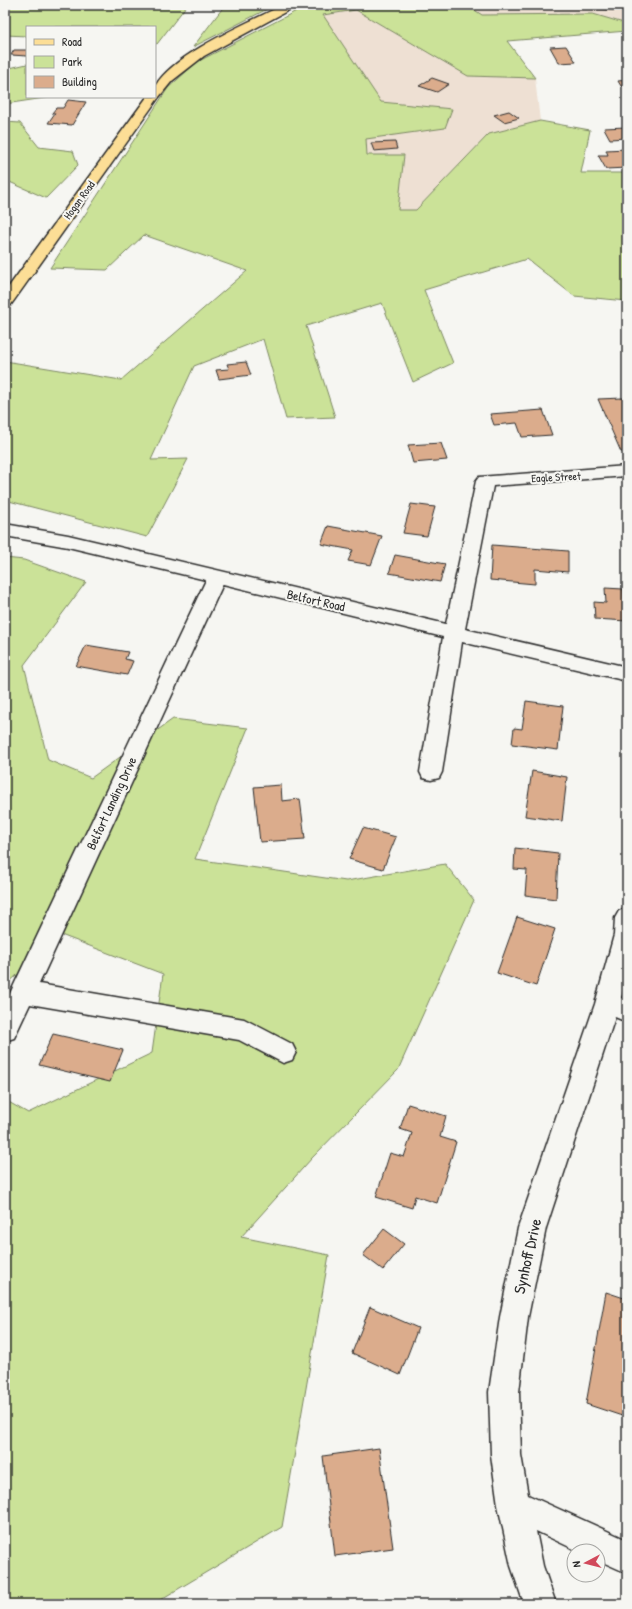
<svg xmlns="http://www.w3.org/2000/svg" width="632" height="1609" font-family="'Patrick Hand',sans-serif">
<rect width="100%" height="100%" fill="#f6f6f2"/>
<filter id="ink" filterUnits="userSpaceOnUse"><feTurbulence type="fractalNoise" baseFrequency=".025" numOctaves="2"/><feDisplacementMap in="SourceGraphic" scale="8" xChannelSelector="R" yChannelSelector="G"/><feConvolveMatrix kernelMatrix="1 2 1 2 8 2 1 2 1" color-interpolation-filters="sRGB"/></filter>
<g filter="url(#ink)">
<path fill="#eee0d3" d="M 467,5 L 627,5 L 627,24 L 593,14 L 482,15 Z
M 356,10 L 468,76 L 535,78 L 540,121 L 489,134 L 416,210 L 398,210 L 404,155 L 367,155 L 365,139 L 445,128 L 452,109 L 381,102 L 323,15 Z"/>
<path fill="#cbe298" stroke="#7b8662" d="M 5,5 L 187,5 L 157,44 L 155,43 L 155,27 L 27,27 L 27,36 L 5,35 Z
M 225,5 L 275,5 L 193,47 Z
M 308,5 L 467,5 L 482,15 L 593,14 L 627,24 L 627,31 L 507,41 L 535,78 L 468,76 L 356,10 L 323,15 L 381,102 L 452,109 L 445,128 L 366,139 L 367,155 L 404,155 L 398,210 L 416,210 L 489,134 L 540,121 L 590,130 L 581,173 L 627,173 L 626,301 L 574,296 L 527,259 L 424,290 L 453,363 L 413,382 L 382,303 L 306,326 L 335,417 L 286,419 L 263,339 L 194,366 L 151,460 L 188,459 L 147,537 L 5,500 L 5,361 L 121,380 L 247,271 L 144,235 L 107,270 L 50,268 L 168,88 L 197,62 Z
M 27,64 L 27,97 L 51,97 L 5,104 L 5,69 Z
M 5,122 L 20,123 L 39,147 L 73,151 L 78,165 L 46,198 L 5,180 Z
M 5,558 L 24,560 L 86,582 L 24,665 L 48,760 L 91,778 L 173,719 L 248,728 L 195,859 L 346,881 L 445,864 L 474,900 L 398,1070 L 312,1158 L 241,1237 L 329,1255 L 282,1527 L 153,1604 L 5,1604 L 5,1100 L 28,1113 L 152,1053 L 163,974 L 61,935 L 5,986 Z"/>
<path fill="#dbac8c" stroke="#2b2b2b" d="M 486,5 L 518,5 L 519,7 L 486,7 Z
M 566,46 L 576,62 L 559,63 L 550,47 Z
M 14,50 L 27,50 L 27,56 L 11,55 Z
M 432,78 L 449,84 L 437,92 L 419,86 Z
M 627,80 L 627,86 L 621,86 L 618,81 Z
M 68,100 L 86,102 L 72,125 L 48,123 L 55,113 L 52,113 L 56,108 L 63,108 Z
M 509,111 L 519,118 L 504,122 L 494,115 Z
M 626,127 L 627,138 L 610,139 L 604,128 Z
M 395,142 L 397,149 L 374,151 L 371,143 Z
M 626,149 L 627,168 L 606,169 L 598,155 L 608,155 L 606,150 Z
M 246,362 L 251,375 L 219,379 L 216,370 L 229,369 L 227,364 Z
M 623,398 L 627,405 L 627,451 L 621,452 L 598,399 Z
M 543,410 L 552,435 L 522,437 L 517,423 L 494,425 L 490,414 Z
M 441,443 L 447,460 L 413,463 L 408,445 Z
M 411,504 L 435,507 L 427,536 L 403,533 Z
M 328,526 L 382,536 L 371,565 L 348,561 L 353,550 L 321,544 Z
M 492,545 L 568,551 L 568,572 L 535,569 L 535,584 L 490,580 Z
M 395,555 L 445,564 L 440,582 L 389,573 Z
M 605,588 L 623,589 L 627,621 L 595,619 L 594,602 L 606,603 Z
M 86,645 L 128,652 L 125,659 L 133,661 L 127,675 L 76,666 Z
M 526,701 L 563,706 L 558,750 L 512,744 L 514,728 L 522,729 Z
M 532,771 L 567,777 L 562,821 L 525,816 Z
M 281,785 L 282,801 L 300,799 L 305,839 L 260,842 L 254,787 Z
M 363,828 L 396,837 L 383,869 L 349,859 Z
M 515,848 L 558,853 L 556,899 L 525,895 L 527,870 L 514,869 Z
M 517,917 L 555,929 L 536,986 L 497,973 Z
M 53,1034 L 123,1050 L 110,1082 L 39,1065 Z
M 408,1104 L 446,1116 L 440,1137 L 456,1142 L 437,1203 L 415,1196 L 412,1208 L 376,1197 L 390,1153 L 404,1157 L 412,1133 L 400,1129 Z
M 384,1229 L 404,1244 L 383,1270 L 363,1255 Z
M 606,1292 L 627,1299 L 627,1401 L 625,1400 L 622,1416 L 586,1404 Z
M 370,1307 L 418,1328 L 400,1375 L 352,1353 Z
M 379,1448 L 393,1548 L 335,1556 L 323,1456 Z"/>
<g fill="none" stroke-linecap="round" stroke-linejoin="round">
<g stroke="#2b2b2b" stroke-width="3">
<path id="minor" d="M 590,5 L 627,5 L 627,10 L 596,8 Z
M 627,466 L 627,476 L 493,486 L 465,629 L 627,667 L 627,681 L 462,642 L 442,772 L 439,778 L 431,780 L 423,778 L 420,772 L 443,637 L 223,584 L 39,984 L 244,1019 L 292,1044 L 296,1052 L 292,1060 L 283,1063 L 239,1040 L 30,1004 L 14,1038 L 5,1041 L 5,1004 L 206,580 L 68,547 L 5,536 L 5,524 L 68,535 L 446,624 L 476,481 L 479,477 Z
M 627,908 L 627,976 L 621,998 L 627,1000 L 627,1022 L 615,1017 L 546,1228 L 528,1317 L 519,1392 L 521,1455 L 528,1495 L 627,1540 L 627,1573 L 598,1560 L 598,1551 L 578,1551 L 536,1531 L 543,1566 L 556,1604 L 524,1604 L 511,1566 L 498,1505 L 491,1455 L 489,1392 L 500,1317 L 518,1228 L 595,1004 L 614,935 L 615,918 L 619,911 Z"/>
</g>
<g stroke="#2b2b2b" stroke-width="3">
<path id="major" d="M 283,5 L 298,5 L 204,56 L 172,81 L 159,97 L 10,306 L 5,308 L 5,292 L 147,97 L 155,97 C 155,93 154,88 156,85 C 175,53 250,22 283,5 Z"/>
</g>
<use href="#minor" fill="#f6f6f2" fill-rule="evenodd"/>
<use href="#major" fill="#fcde96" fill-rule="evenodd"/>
</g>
</g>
<g text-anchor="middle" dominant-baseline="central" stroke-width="4" stroke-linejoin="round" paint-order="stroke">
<g font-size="11" fill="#2b2b2b" stroke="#f6f6f2">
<text transform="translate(79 200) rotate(-54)">Hogan Road</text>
<text transform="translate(556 477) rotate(-3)">Eagle Street</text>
</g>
<g font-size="13" fill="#2b2b2b" stroke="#f6f6f2">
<text transform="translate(316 600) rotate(13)">Belfort Road</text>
<text transform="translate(111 803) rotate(-65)">Belfort Landing Drive</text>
</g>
<g font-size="16" fill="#2b2b2b" stroke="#f6f6f2">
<text transform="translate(527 1256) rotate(-77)">Synhoff Drive</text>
</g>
</g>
<rect width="632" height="1609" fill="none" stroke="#f6f6f2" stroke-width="20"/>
<rect x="10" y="10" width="612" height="1589" fill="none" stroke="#2b2b2b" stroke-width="1.5" filter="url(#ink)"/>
<rect x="26" y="26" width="130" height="72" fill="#f6f6f2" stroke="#a5a5a2"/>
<rect x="34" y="39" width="20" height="6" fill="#fcde96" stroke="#a5a5a2"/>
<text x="62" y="46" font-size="12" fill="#2b2b2b">Road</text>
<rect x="34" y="56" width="20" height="12" fill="#cbe298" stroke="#a5a5a2"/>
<text x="62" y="66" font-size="12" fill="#2b2b2b">Park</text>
<rect x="34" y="76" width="20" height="12" fill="#dbac8c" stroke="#a5a5a2"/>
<text x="62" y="86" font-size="12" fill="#2b2b2b">Building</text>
<g transform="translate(586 1563) rotate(263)"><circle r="19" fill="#f6f6f2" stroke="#a5a5a2"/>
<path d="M0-3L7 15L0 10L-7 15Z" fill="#d1495b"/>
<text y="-6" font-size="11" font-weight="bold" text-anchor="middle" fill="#2b2b2b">N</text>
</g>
</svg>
